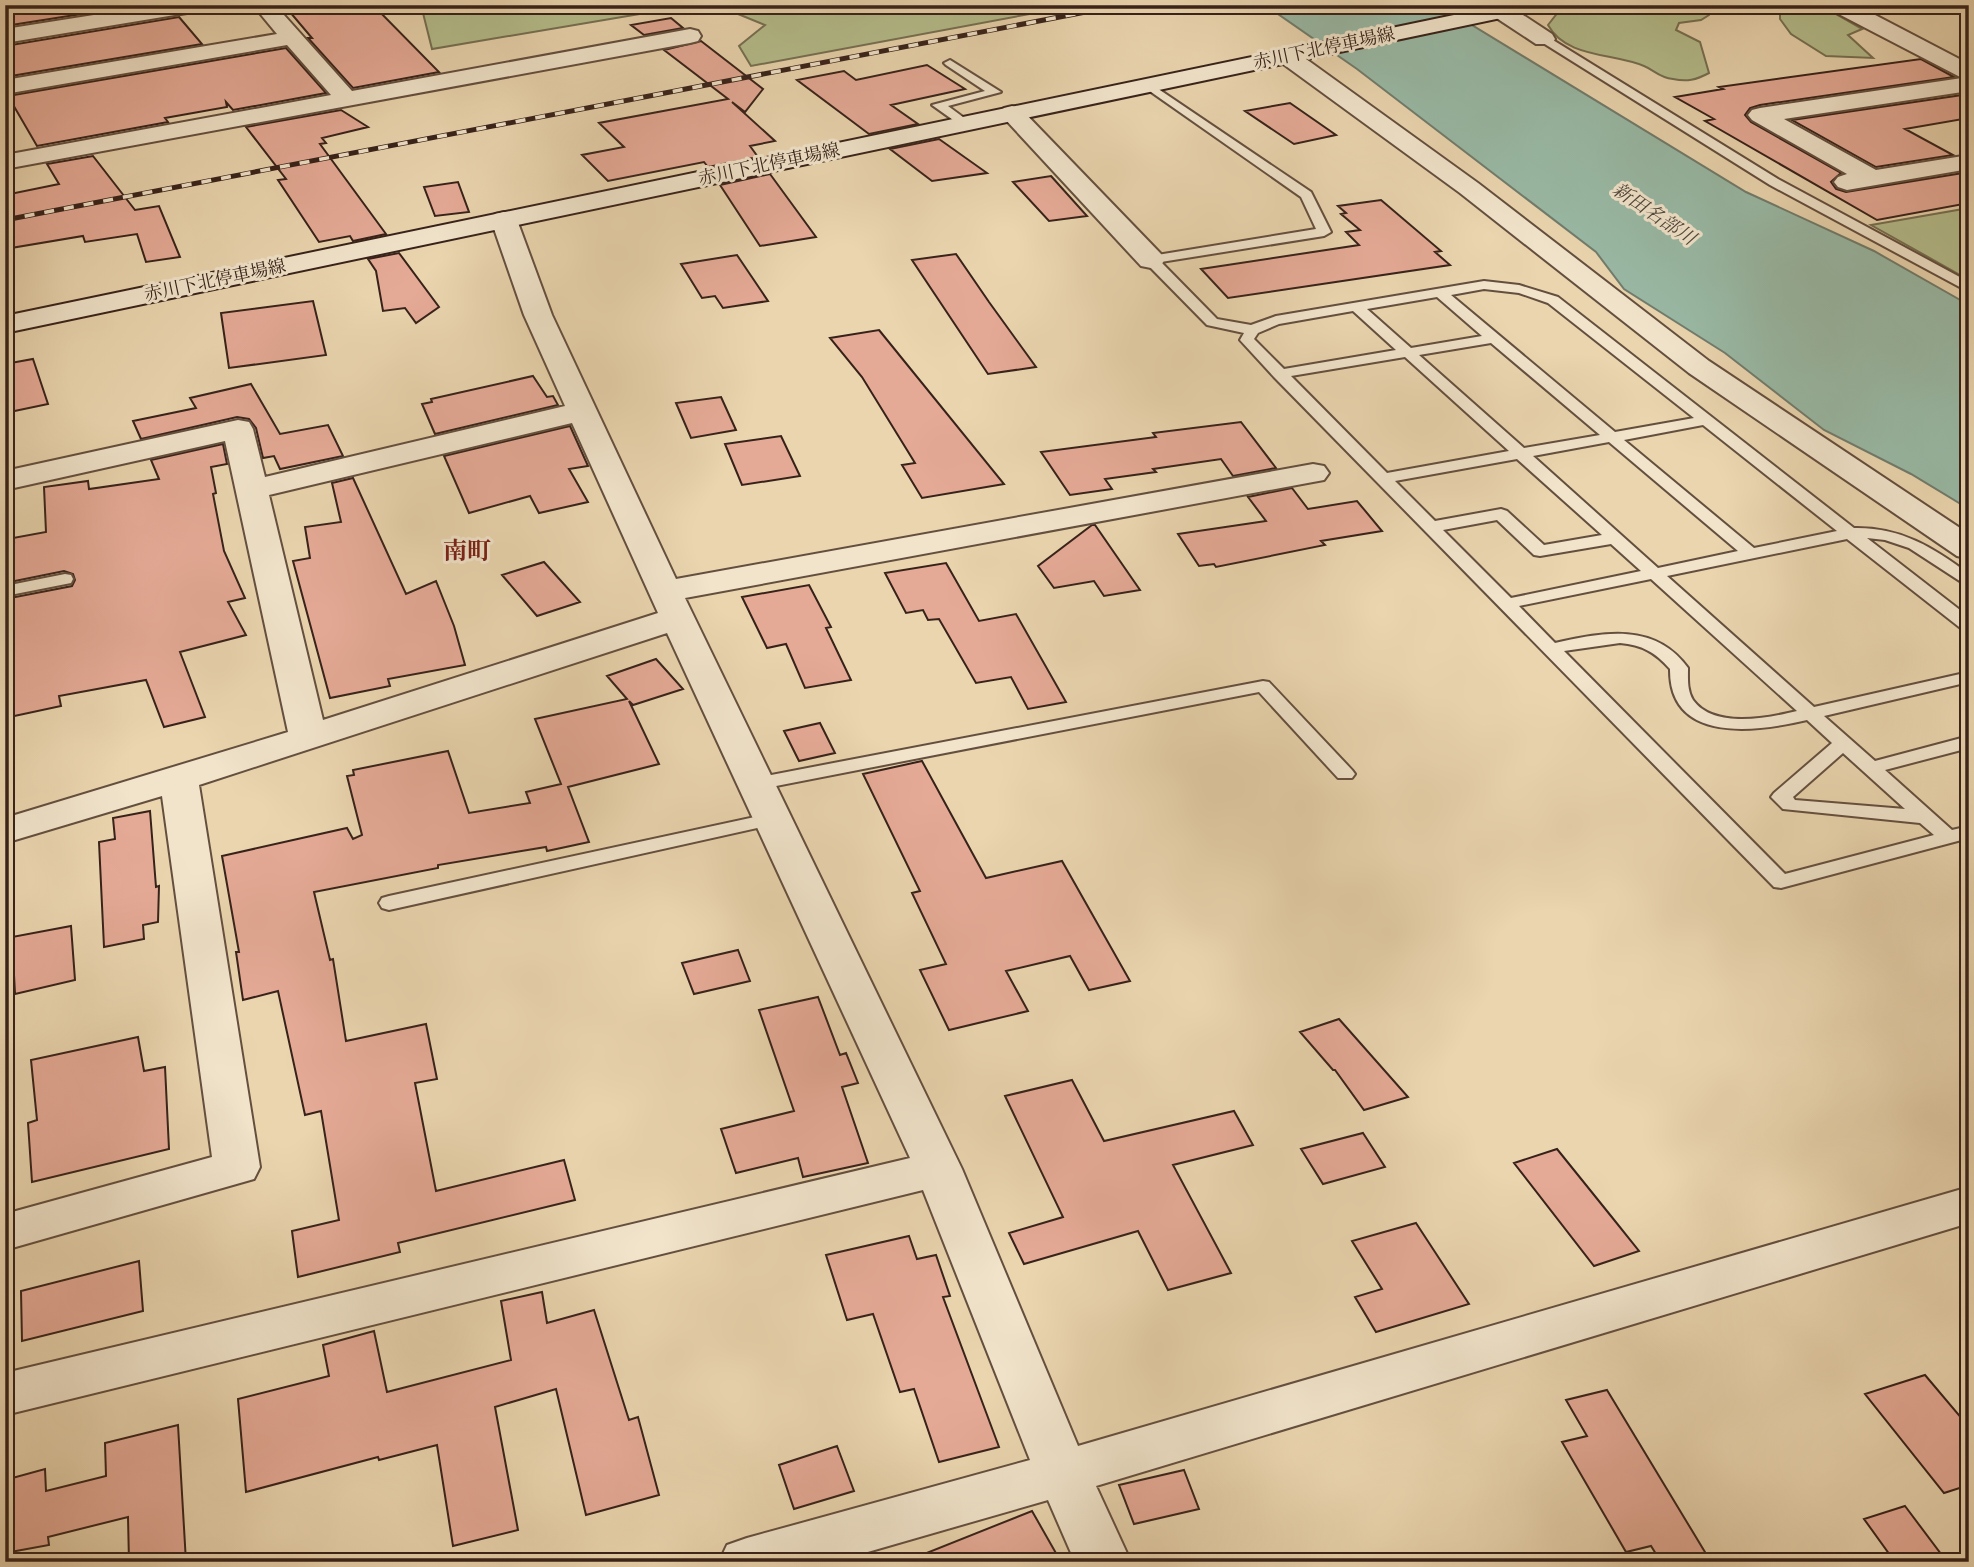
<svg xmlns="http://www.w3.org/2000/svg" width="1974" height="1567" font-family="Alegreya,'Noto Serif JP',serif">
<rect width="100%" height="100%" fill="#ead5af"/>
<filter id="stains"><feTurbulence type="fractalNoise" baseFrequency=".00286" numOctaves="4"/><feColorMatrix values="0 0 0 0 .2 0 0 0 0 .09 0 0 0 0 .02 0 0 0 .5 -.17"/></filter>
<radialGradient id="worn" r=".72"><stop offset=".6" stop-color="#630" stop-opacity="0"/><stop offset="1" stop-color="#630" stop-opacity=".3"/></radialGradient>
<path fill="#b5bd8c" stroke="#767053" stroke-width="2" d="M 421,5 L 693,5 L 432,49 Z
M 716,5 L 1078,5 L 751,66 L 739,46 L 765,25 Z
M 1587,5 L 1709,5 L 1709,15 L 1701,20 L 1679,23 L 1676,30 L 1700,42 L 1709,73 C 1696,80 1687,82 1673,79 C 1658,77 1656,71 1644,66 C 1613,53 1566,58 1548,25 L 1559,11 Z
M 1780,5 L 1820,5 L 1862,29 L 1848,35 L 1873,58 L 1826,56 L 1791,34 L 1780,19 Z
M 1969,208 L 1969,280 L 1871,225 Z"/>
<path fill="#99b9a5" stroke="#727d6d" stroke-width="2" d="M 1265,5 L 1439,5 L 1746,192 L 1874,251 L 1969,305 L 1969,509 L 1911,474 L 1824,430 L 1725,353 L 1624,289 L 1596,252 L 1357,69 Z"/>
<path fill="#e5aa96" stroke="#37221a" stroke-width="2" d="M 66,5 L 139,5 L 5,26 L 5,13 Z
M 284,5 L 373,5 L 439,72 L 353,88 L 308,38 L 312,38 Z
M 179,17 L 202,44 L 5,77 L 5,46 Z
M 671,18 L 683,28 L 644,35 L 631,25 Z
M 701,41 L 763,89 L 745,112 L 732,102 L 775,141 L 750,146 L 758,157 L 708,167 L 704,162 L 608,181 L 582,155 L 624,147 L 599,123 L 728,99 L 664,50 Z
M 286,48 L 326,93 L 233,110 L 226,102 L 227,107 L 165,118 L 168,122 L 37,146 L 8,96 Z
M 1921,59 L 1954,77 L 1760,105 L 1750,108 L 1745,115 L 1751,122 L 1841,173 L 1831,182 L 1836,189 L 1846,192 L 1969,172 L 1969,203 L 1877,220 L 1705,121 L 1714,119 L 1675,97 L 1723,89 L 1719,87 Z
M 927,65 L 965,89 L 891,105 L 918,124 L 869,134 L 797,80 L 844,71 L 856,80 Z
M 1969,94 L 1969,118 L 1905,129 L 1953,155 L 1876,167 L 1792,120 Z
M 1290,103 L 1336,135 L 1294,144 L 1245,111 Z
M 341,110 L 368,127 L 322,138 L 326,143 L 320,144 L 386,234 L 353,241 L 350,236 L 319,242 L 278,180 L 286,179 L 246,127 Z
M 939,139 L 987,173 L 932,181 L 890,149 Z
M 93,156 L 135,210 L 159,206 L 180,257 L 146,262 L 137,234 L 85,242 L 83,236 L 5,249 L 5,195 L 59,184 L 47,164 Z
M 770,174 L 816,237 L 760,246 L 720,185 Z
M 1051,176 L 1087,216 L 1049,221 L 1013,182 Z
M 458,182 L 469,212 L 435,216 L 424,187 Z
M 1381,200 L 1441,251 L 1435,252 L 1450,265 L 1228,298 L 1201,269 L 1359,245 L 1346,232 L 1360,230 L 1341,214 L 1346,213 L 1338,206 Z
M 399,253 L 439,307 L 416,323 L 405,308 L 383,311 L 376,271 L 368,259 Z
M 956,254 L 989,302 L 1036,367 L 988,374 L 912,260 Z
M 737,255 L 768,301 L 723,308 L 715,296 L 702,298 L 681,264 Z
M 313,301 L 326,355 L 229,368 L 221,313 Z
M 879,330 L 1004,484 L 922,498 L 902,465 L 915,463 L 862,377 L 830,338 Z
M 33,359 L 48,404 L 5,413 L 5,364 Z
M 533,376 L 547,397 L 553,396 L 558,405 L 435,434 L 422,404 L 432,402 L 431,399 Z
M 251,384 L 280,434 L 328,425 L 343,456 L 280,469 L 274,456 L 263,458 L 256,428 L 249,419 L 237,417 L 141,439 L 133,421 L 196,408 L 190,398 Z
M 721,397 L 736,430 L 691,438 L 676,403 Z
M 1241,422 L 1276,468 L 1233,476 L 1221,459 L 1153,469 L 1156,472 L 1105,479 L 1112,489 L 1070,495 L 1041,452 L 1156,437 L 1153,433 Z
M 570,426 L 588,466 L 569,469 L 588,502 L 539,513 L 530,496 L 469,513 L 444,456 Z
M 781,436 L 800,476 L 742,485 L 725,444 Z
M 223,444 L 227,464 L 211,467 L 216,493 L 213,494 L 224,551 L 245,598 L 228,602 L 246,635 L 180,652 L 205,717 L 164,727 L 146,680 L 59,696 L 61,706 L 5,718 L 5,599 L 72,586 L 75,580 L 73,574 L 64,571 L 5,583 L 5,543 L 14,542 L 13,538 L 46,532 L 44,487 L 88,481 L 89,489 L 159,479 L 151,460 Z
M 353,478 L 406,594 L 436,581 L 454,626 L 465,665 L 388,679 L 390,686 L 330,698 L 293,561 L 310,558 L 305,527 L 341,522 L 332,483 Z
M 1292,488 L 1308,509 L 1357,501 L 1382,531 L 1321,541 L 1325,545 L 1216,567 L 1214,564 L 1199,566 L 1178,534 L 1266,521 L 1248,497 Z
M 1092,525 L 1095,525 L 1140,590 L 1104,596 L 1094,581 L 1054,588 L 1038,566 Z
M 544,562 L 580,602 L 537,616 L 502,575 Z
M 946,563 L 979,621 L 1016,614 L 1066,702 L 1028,709 L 1011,677 L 976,683 L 939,619 L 928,620 L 923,610 L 906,613 L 885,573 Z
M 809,585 L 831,627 L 826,628 L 851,680 L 805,688 L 786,644 L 767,648 L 742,597 Z
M 656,659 L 683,689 L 633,705 L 629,701 L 659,764 L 568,787 L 589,842 L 547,851 L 546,847 L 438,865 L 438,868 L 314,892 L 330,960 L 333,959 L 346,1041 L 426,1024 L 437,1079 L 415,1083 L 436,1191 L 564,1160 L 575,1200 L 398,1243 L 400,1252 L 298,1277 L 292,1231 L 339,1220 L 321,1111 L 305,1115 L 278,991 L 243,1000 L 236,952 L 239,952 L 222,856 L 347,828 L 353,839 L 362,835 L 347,776 L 354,775 L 353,770 L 448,751 L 469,813 L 530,803 L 526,792 L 561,784 L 535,719 L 627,699 L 607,676 Z
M 820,723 L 835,753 L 799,761 L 784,731 Z
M 922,761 L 986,878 L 1062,861 L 1130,981 L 1089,990 L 1070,956 L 1006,971 L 1028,1011 L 949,1030 L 920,970 L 946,964 L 912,893 L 920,891 L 863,774 Z
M 150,811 L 156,887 L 159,886 L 158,922 L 143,925 L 144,939 L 104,947 L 99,842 L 115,839 L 113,818 Z
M 71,926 L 75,980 L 15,994 L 12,937 Z
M 738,950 L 750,981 L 694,994 L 682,963 Z
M 818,997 L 840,1055 L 846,1053 L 858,1083 L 842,1087 L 868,1163 L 803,1177 L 798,1158 L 736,1173 L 721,1129 L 794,1111 L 759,1010 Z
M 1339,1019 L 1408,1097 L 1364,1110 L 1335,1070 L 1333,1070 L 1300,1032 Z
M 138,1037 L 144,1071 L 165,1067 L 169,1149 L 32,1182 L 28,1123 L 37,1120 L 31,1060 Z
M 1072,1080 L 1104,1141 L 1234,1111 L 1253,1145 L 1173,1165 L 1231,1273 L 1168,1290 L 1138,1231 L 1024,1264 L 1009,1233 L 1063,1217 L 1005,1096 Z
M 1363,1133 L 1385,1167 L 1323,1184 L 1301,1149 Z
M 1557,1149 L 1615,1221 L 1639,1251 L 1594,1266 L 1514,1163 Z
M 1416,1223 L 1469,1304 L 1376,1332 L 1355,1297 L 1382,1289 L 1352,1241 Z
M 909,1236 L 917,1259 L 936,1255 L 950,1296 L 943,1297 L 999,1447 L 939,1462 L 914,1389 L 900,1392 L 873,1314 L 847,1320 L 826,1255 Z
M 139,1261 L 143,1311 L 22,1341 L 21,1291 Z
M 542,1292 L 547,1323 L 594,1310 L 629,1420 L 638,1417 L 659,1495 L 586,1515 L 556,1389 L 495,1407 L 518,1530 L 453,1546 L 437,1445 L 379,1460 L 378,1457 L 246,1492 L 238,1399 L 329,1376 L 323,1345 L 374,1331 L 387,1392 L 511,1360 L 501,1301 Z
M 1925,1375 L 1969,1427 L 1969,1485 L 1944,1493 L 1865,1394 Z
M 1607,1390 L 1711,1562 L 1661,1562 L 1651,1546 L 1626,1552 L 1562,1442 L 1587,1436 L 1566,1400 Z
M 178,1425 L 186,1562 L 129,1562 L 128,1517 L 48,1537 L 49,1545 L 5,1553 L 5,1480 L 45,1469 L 46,1491 L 106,1476 L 105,1443 Z
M 837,1446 L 854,1491 L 794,1509 L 779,1465 Z
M 1184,1470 L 1199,1509 L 1134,1524 L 1119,1485 Z
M 1905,1506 L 1947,1562 L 1895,1562 L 1864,1519 Z
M 1032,1511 L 1061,1562 L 910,1562 L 909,1560 Z"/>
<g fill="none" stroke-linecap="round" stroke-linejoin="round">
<g stroke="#644f3f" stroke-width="4">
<path id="lane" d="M 1540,37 L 1548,37 L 1778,179 L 1969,282 L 1969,292 L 1770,185 L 1540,41 Z
M 950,60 L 1001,92 L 948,106 L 967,120 L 969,123 L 963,127 L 932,105 L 985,91 L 946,65 L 944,63 Z
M 1148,82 L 1311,192 L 1331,232 L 1324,236 L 1161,262 L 1217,319 L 1251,325 L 1276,316 L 1484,281 L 1519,285 L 1558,297 L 1854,528 C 1900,527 1933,547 1969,574 L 1969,587 L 1909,548 L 1885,540 L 1867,538 L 1969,617 L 1969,631 L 1963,630 L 1847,539 L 1667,576 L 1814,707 L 1969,672 L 1969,682 L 1824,716 L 1875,761 L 1969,736 L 1969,748 L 1885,770 L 1952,830 L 1969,826 L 1969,838 L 1781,888 L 1774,887 L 1274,377 L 1240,340 L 1244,333 L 1207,325 L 1146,263 L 1146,257 L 1151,256 L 1316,229 L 1301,197 L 1144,87 L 1142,85 ZM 1484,289 L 1519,293 L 1548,303 L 1694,418 L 1615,432 L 1451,295 ZM 1437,297 L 1482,336 L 1411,348 L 1367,309 ZM 1353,311 L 1396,350 L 1284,369 L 1254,339 L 1258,333 L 1279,324 ZM 1491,343 L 1600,435 L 1524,448 L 1419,355 ZM 1405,357 L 1509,451 L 1387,473 L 1291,376 ZM 1703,425 L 1837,531 L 1754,548 L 1624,440 ZM 1609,442 L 1738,551 L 1658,568 L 1533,456 ZM 1517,459 L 1602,535 L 1544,545 L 1507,511 L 1501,509 L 1435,521 L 1395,481 ZM 1497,520 L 1534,555 L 1540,556 L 1611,544 L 1641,571 L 1511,598 L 1443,530 ZM 1651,579 L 1797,711 C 1768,718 1714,729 1693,700 C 1687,690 1688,679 1688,668 C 1655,622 1604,632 1555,643 L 1519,606 ZM 1620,643 C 1642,645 1655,652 1670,669 C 1669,744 1756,732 1807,720 L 1832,743 L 1774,793 L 1771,797 L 1783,809 L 1920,823 L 1934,835 L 1785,874 L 1564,651 ZM 1843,753 L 1905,809 L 1795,800 L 1793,797 Z
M 65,574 L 71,575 L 73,579 L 71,583 L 5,596 L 5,586 Z
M 1263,681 L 1269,682 L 1352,770 L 1355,774 L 1352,778 L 1338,778 L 1259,692 L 755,790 L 745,784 L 755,778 Z
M 773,813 L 780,815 L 783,819 L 780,823 L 389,910 L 382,908 L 379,903 L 382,898 L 389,896 Z"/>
</g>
<g stroke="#644f3f" stroke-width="4">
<path id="street" d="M 157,5 L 209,5 L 207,10 L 199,11 L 5,43 L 5,29 Z
M 253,5 L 275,5 L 352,91 L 690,29 L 698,31 L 701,36 L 698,41 L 690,43 L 5,169 L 5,155 L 331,95 L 287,45 L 5,94 L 5,80 L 277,34 Z
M 1829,5 L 1856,5 L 1969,64 L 1969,91 L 1784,119 L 1876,170 L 1969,155 L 1969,169 L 1847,190 L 1838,187 L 1834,182 L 1838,177 L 1847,174 L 1752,120 L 1748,115 L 1752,110 L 1760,108 L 1962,78 L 1831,10 Z
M 1503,6 L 1511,7 L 1552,34 L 1555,39 L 1552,44 L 1536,44 L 1495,17 L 1492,12 L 1495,7 Z
M 1287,49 L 1295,51 L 1478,183 L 1709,361 L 1969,534 L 1969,559 L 1957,556 L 1689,373 L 1460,193 L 1279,61 L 1276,56 L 1279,51 Z
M 1012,106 L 1020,108 L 1161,254 L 1164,260 L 1161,266 L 1151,268 L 1141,266 L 1004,118 L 1000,113 L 1004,108 Z
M 504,212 L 513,214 L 517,220 L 552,315 L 676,579 L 1313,464 L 1324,466 L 1329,473 L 1324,480 L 1313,482 L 685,598 L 962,1169 L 1078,1446 L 1969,1187 L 1969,1223 L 1096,1486 L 1131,1562 L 1075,1562 L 1048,1500 L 833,1562 L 719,1562 L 727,1545 L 747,1538 L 1030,1460 L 923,1190 L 5,1415 L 5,1373 L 910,1158 L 667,633 L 199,785 L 260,1167 L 254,1179 L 5,1250 L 5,1214 L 212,1157 L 162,796 L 5,843 L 5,818 L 288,732 L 225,441 L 5,490 L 5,471 L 238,420 L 249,422 L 253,429 L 265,477 L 565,406 L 524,315 L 491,220 L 495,214 ZM 572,423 L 658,613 L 323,720 L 269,495 Z"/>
</g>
<g stroke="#37221a" stroke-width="4">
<path id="secondary" d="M 1502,5 L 1544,5 L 1542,10 L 1534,11 L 5,333 L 5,316 Z"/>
</g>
<use href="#lane" fill="#f1e4cb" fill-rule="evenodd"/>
<use href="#street" fill="#f1e4cb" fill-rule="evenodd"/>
<use href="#secondary" fill="#f1e4cb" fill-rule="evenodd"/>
<g stroke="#37221a" stroke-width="5">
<path id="rail" d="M 5,220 L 1122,5"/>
</g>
<use href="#rail" stroke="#f1e4cb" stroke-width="3.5" stroke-dasharray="10" stroke-linecap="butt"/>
</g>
<g text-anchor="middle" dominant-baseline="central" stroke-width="6" stroke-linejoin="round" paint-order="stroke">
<g font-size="18" fill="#37221a" stroke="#f1e4cb">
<text transform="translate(1324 48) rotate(-12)">赤川下北停車場線</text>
<text transform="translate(769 164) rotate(-12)">赤川下北停車場線</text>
<text transform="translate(215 280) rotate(-12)">赤川下北停車場線</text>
</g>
<g font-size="19" font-style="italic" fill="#50483d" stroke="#f1e4cb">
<text transform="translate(1654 214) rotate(34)">新田名部川</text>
</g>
<g font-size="24" font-weight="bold" fill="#7a1f14" stroke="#f1e4cb">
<text x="467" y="551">南町</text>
</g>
</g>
<rect width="1974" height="1567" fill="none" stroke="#ead5af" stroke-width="28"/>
<rect x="7" y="7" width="1960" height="1553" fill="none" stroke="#37221a" stroke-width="3.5"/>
<rect x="14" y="14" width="1946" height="1539" fill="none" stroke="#37221a" stroke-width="2"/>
<rect width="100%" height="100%" filter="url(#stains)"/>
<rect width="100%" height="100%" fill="url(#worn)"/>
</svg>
